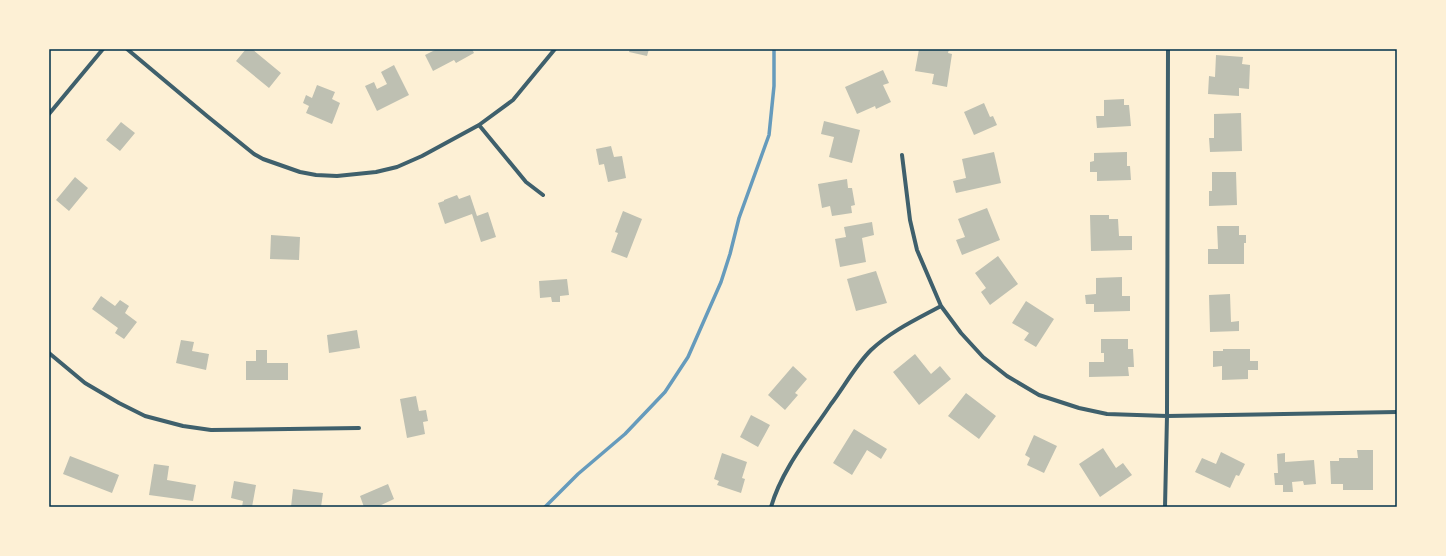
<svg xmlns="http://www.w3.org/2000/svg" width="1446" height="556" font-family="Lato,sans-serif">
<rect width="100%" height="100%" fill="#fdf0d5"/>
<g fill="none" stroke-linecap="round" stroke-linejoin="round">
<path stroke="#669bbc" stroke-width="3.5" d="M 545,507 L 578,474 L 625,434 L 665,392 L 688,357 L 721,282 L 730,254 L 739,218 L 769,135 L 774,86 L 774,49"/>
</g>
<path fill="#bec0b2" d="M 246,49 L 252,49 L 281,73 L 269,88 L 236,61 Z
M 437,49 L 472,49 L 474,53 L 456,63 L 454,60 L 433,71 L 425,55 Z
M 630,49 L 649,49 L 647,56 L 629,52 Z
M 919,49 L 949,49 L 948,53 L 952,54 L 947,87 L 932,84 L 934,74 L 915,71 Z
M 1216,55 L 1243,57 L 1242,64 L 1250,65 L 1249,89 L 1239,88 L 1239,96 L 1208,94 L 1209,76 L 1215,77 Z
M 394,65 L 409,95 L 377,111 L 365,86 L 374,82 L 377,89 L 387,84 L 381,72 Z
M 883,70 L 889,83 L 883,85 L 891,102 L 876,109 L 875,106 L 857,114 L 845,87 Z
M 317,85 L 335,92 L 332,99 L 340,103 L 332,124 L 306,113 L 309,106 L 303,103 L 306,95 L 312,98 Z
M 1124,99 L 1124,105 L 1129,105 L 1131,126 L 1097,128 L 1096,116 L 1104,116 L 1104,100 Z
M 984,103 L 990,117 L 993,116 L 997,125 L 974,135 L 964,112 Z
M 1241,113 L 1242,151 L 1210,152 L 1209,138 L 1214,138 L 1214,114 Z
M 824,121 L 860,130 L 852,163 L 829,157 L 834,137 L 821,134 Z
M 121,122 L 135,133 L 120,151 L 106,140 Z
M 611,146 L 614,157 L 622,156 L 626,178 L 608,182 L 604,164 L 599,165 L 596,149 Z
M 994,152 L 1001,183 L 956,193 L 953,181 L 966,178 L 962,159 Z
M 1127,152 L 1127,166 L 1130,166 L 1131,180 L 1097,181 L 1097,172 L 1090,172 L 1090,162 L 1094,161 L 1094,153 Z
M 1212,172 L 1236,172 L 1237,205 L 1209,206 L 1209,191 L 1212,191 Z
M 75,177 L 88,188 L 69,211 L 56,200 Z
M 847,179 L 848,188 L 852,188 L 855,205 L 851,206 L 852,213 L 832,216 L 830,206 L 822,208 L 818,184 Z
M 457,195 L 459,199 L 470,195 L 477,216 L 488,212 L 496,237 L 481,242 L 472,214 L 445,224 L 438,203 L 444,201 L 444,200 Z
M 987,208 L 1000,240 L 962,255 L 956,240 L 965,237 L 958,219 Z
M 623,211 L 642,219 L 627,258 L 611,252 L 618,233 L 615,232 Z
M 1090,215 L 1109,215 L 1109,219 L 1118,219 L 1119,236 L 1132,236 L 1132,250 L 1091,251 Z
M 872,222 L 874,235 L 862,238 L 866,262 L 840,267 L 835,239 L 846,237 L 844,227 Z
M 1217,226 L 1239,226 L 1239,235 L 1246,235 L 1246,243 L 1244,243 L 1244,264 L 1208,264 L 1208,249 L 1218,249 Z
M 271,235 L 300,237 L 299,260 L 270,259 Z
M 998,256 L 1018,284 L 990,305 L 981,292 L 986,288 L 975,273 Z
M 876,271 L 887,303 L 856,311 L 847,279 Z
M 1122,277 L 1122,296 L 1130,296 L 1130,311 L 1094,312 L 1094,304 L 1086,304 L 1085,295 L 1096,294 L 1096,278 Z
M 567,279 L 569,295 L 560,296 L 560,302 L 552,302 L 551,297 L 540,298 L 539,281 Z
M 1230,294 L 1231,322 L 1239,321 L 1239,331 L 1210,332 L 1209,295 Z
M 101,296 L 115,306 L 120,300 L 129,306 L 125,313 L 137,322 L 124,339 L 115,333 L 118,328 L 92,309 Z
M 1026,301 L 1054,319 L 1036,347 L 1024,340 L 1029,333 L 1012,323 Z
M 357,330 L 360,348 L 329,353 L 327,335 Z
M 1101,339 L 1128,339 L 1128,349 L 1133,349 L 1134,367 L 1128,367 L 1129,376 L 1089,377 L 1089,362 L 1104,362 L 1104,353 L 1101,353 Z
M 181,340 L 194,342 L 192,351 L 209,354 L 206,370 L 176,363 Z
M 1223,349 L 1250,349 L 1250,361 L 1258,361 L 1258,370 L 1248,370 L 1248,379 L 1222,380 L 1222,366 L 1213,367 L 1213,351 L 1223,351 Z
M 256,350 L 267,350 L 267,363 L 288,363 L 288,380 L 246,380 L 246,361 L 256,361 Z
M 915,354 L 931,374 L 940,366 L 951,379 L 919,405 L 893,372 Z
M 793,366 L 807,379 L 795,393 L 798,395 L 785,410 L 768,395 Z
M 966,393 L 996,416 L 979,439 L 948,416 Z
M 416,396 L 419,411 L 426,410 L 428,421 L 423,422 L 425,434 L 407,438 L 400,399 Z
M 751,415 L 770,425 L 758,447 L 740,437 Z
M 854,429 L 887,449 L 881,459 L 867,450 L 852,475 L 833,463 Z
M 1034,435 L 1057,446 L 1044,473 L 1027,465 L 1030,458 L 1025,455 Z
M 1103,448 L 1116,468 L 1123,463 L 1132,475 L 1100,497 L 1079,464 Z
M 1357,450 L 1373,450 L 1373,490 L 1343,490 L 1343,484 L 1331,484 L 1330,461 L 1339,461 L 1339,458 L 1358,458 Z
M 1221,452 L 1245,464 L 1239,476 L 1236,475 L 1230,488 L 1195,472 L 1202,458 L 1216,464 Z
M 722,453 L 747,462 L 742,478 L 745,479 L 741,493 L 717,485 L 719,481 L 714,479 Z
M 1285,453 L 1285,462 L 1314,460 L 1316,484 L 1304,485 L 1303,481 L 1292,482 L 1293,492 L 1283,492 L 1283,485 L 1275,485 L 1274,473 L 1278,473 L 1277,454 Z
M 70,456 L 119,475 L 112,493 L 63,474 Z
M 154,464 L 169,466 L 167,480 L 196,485 L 193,501 L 149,495 Z
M 234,481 L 256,485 L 252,507 L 242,507 L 243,501 L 231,498 Z
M 388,484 L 394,499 L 377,507 L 364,507 L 360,496 Z
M 293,489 L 323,493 L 321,507 L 291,507 Z"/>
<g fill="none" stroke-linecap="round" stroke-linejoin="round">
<path stroke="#3f606c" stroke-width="4" d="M 127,49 L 207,116 L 254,154 L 263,159 L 300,172 L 316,175 L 337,176 L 376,172 L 397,167 L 422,156 L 479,125 L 513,100 L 555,49
M 49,114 L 103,49
M 479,125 L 526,182 L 543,195
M 902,155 L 910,220 L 917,250 L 941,306 L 961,333 L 983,357 L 1007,376 L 1039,395 L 1079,408 L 1107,414 L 1167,416 L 1397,412
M 49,353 L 85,383 L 119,403 L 145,416 L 183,426 L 211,430 L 359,428
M 771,507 C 782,469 809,437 831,404 C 844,387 855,366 871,350 C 891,331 917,319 941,306
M 1165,507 L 1167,416 L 1168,49"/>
</g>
<rect width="1446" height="556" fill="none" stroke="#fdf0d5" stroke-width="100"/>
<rect x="50" y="50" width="1346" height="456" fill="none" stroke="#003049" stroke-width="1.5"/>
</svg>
